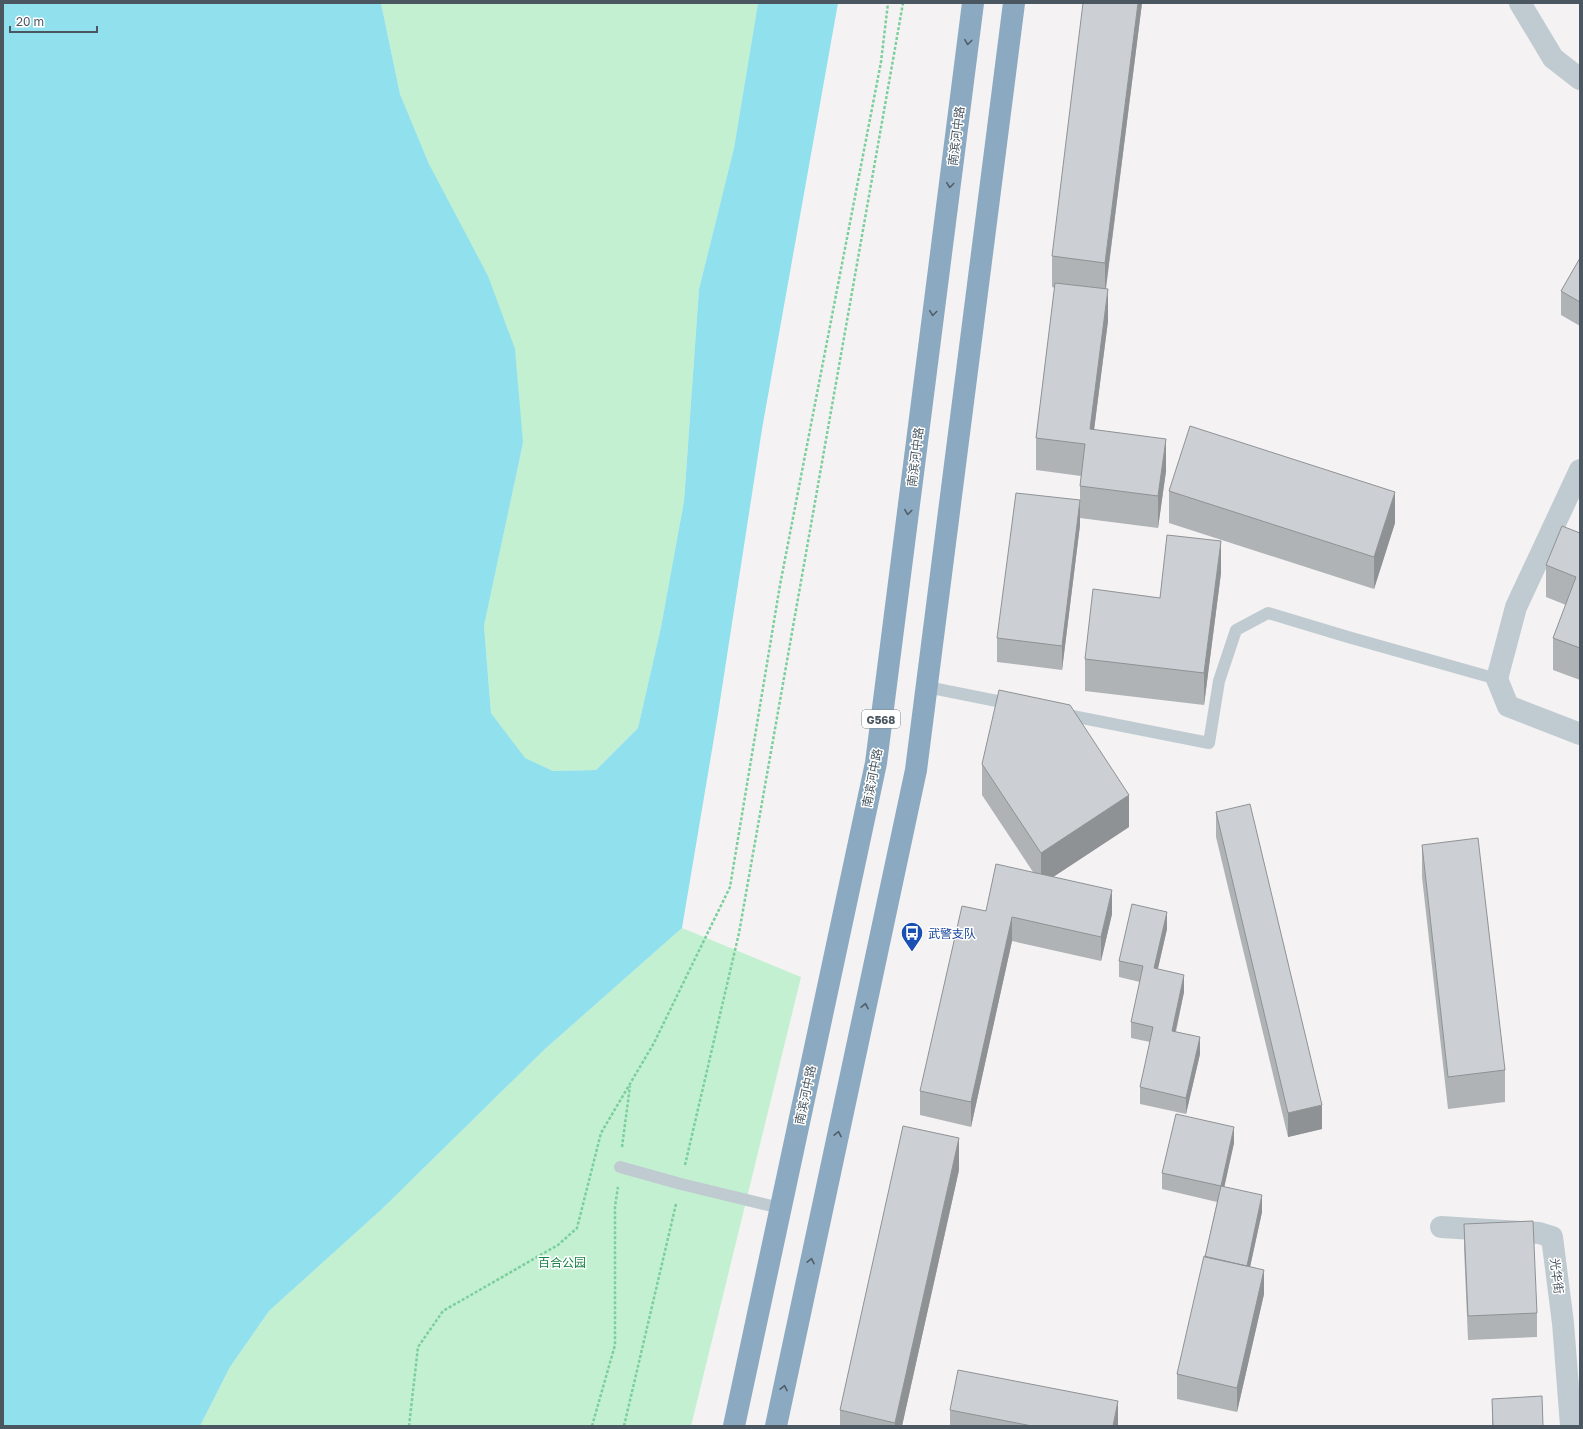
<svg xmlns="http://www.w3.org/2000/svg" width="1583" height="1429" font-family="'Golos Text','Noto Sans SC',sans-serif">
<rect width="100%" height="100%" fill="#f4f2f2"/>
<path fill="#c2f0d0" d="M 381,3 L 758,3 L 734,148 L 699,289 L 684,501 L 661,627 L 638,728 L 596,770 L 553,771 L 524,758 L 491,713 L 484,626 L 523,443 L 429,164 L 400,94 Z
M 682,928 L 801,977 L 691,1426 L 200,1426 L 230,1367 L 269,1311 L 382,1209 L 545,1049 Z"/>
<path fill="#90e1ed" d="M 3,3 L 381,3 L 400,94 L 429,164 L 488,276 L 515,349 L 523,443 L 484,626 L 491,713 L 525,758 L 553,771 L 596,770 L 638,728 L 661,627 L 684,501 L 699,289 L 734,148 L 758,3 L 838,3 L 762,429 L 718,714 L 682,928 L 545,1049 L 382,1209 L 269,1311 L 230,1367 L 200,1426 L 3,1426 Z"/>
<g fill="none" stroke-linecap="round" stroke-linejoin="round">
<path stroke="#7acf9d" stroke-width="2.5" stroke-dasharray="3 2" stroke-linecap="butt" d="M 622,1147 L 630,1086
M 685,1165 L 739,933 L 903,3
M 409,1426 L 418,1347 L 443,1311 L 558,1245 L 577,1228 L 601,1133 L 654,1043 L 730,887 L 780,585 L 881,62 L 888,3
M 592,1426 L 615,1345 L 615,1206 L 618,1187
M 624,1426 L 676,1204"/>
<path stroke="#c0cbd1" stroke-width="12" d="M 927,687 L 1012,704
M 1062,714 L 1209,743 L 1219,681 L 1236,630 L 1268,613 L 1348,637 L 1497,679
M 620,1167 L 681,1184 L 780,1208"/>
<path stroke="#c0cbd1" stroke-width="22" d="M 1520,3 L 1553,58 L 1580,79
M 1580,470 L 1516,607 L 1497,679 L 1508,706 L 1580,734
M 1441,1227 L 1539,1233 L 1552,1237 L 1563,1323 L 1571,1426"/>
<path stroke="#8ba9c0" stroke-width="22" d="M 734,1426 L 876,763 L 973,3
M 776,1426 L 916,770 L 1014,3"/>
</g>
<path fill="#afb3b6" d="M 1142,3 L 1106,289 L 1108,321 L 1094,430 L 1166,471 L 1158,528 L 1080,518 L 1080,486 L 1081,476 L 1036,470 L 1036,438 L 1055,288 L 1052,287 L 1052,256 Z
M 1580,258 L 1580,326 L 1561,315 L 1561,291 Z
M 1169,491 L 1395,523 L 1374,589 L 1169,523 Z
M 1080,525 L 1062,670 L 997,662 L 997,638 Z
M 1580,533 L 1580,680 L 1553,670 L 1553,638 L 1566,605 L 1546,597 L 1546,565 Z
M 1221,573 L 1204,705 L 1085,691 L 1085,659 L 1160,598 Z
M 982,764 L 1129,827 L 1053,877 L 1112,914 L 1101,961 L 1012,941 L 971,1127 L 920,1115 L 920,1091 L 1033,872 L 982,795 Z
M 1216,812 L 1322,1129 L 1288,1137 L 1216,837 Z
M 1422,845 L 1505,1070 L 1505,1102 L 1448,1109 L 1422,877 Z
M 1167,929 L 1158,969 L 1184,992 L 1176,1032 L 1200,1054 L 1186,1114 L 1140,1104 L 1140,1087 L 1150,1042 L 1131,1038 L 1131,1022 L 1140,982 L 1119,977 L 1119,961 Z
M 1234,1143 L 1224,1187 L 1262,1212 L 1250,1267 L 1264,1294 L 1237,1412 L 1177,1399 L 1177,1374 L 1205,1257 L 1217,1202 L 1162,1189 L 1162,1173 Z
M 959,1170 L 902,1426 L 840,1426 L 840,1410 Z
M 1464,1224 L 1537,1313 L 1537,1337 L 1468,1340 L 1464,1248 Z
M 1492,1399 L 1543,1426 L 1492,1426 Z
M 950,1410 L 1118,1426 L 950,1426 Z"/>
<path fill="#8f9294" d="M 1138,3 L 1142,3 L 1105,294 L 1105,263 Z
M 1108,289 L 1108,321 L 1090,461 L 1090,429 Z
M 1166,439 L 1166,471 L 1158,528 L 1158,496 Z
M 1395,492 L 1395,523 L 1374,589 L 1374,557 Z
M 1080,500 L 1080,525 L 1062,670 L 1062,646 Z
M 1221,541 L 1221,573 L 1204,705 L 1204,673 Z
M 1129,795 L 1129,827 L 1041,885 L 1041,853 Z
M 1112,890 L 1112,914 L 1101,961 L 1101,937 Z
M 1167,912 L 1167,929 L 1154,985 L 1154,968 Z
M 1012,917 L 1012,941 L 971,1127 L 971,1102 Z
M 1184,975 L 1184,992 L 1172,1047 L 1172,1031 Z
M 1200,1037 L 1200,1054 L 1186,1114 L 1186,1098 Z
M 1322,1105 L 1322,1129 L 1288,1137 L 1288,1113 Z
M 1234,1127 L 1234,1143 L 1221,1202 L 1221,1186 Z
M 959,1138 L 959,1170 L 902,1426 L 895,1426 L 895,1423 Z
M 1262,1195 L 1262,1212 L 1245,1290 L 1245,1274 Z
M 1264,1270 L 1264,1294 L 1237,1412 L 1237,1388 Z
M 1118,1401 L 1118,1426 L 1113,1426 Z"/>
<path fill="#ccd0d4" stroke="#8f9294" d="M 1083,3 L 1138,3 L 1105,263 L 1052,256 Z
M 1580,258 L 1580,302 L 1561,291 Z
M 1055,283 L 1108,289 L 1090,429 L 1166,439 L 1158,496 L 1080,486 L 1085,444 L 1036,438 Z
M 1190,426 L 1395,492 L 1374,557 L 1169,491 Z
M 1016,493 L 1080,500 L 1062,646 L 997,638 Z
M 1562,526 L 1580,533 L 1580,648 L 1553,638 L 1576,577 L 1546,565 Z
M 1167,535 L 1221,541 L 1204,673 L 1085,659 L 1093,589 L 1160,598 Z
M 999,690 L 1070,705 L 1129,795 L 1041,853 L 982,764 Z
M 1250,804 L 1322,1105 L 1288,1113 L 1216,812 Z
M 1478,838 L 1505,1070 L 1448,1077 L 1422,845 Z
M 996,864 L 1112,890 L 1101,937 L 1012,917 L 971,1102 L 920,1091 L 962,906 L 986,911 Z
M 1132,904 L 1167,912 L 1154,968 L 1184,975 L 1172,1031 L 1200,1037 L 1186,1098 L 1140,1087 L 1153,1027 L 1131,1022 L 1143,966 L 1119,961 Z
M 1176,1114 L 1234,1127 L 1221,1186 L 1262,1195 L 1247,1266 L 1205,1257 L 1221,1186 L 1162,1173 Z
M 903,1126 L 959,1138 L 895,1423 L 840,1410 Z
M 1533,1221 L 1537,1313 L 1468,1316 L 1464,1224 Z
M 1204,1256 L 1264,1270 L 1237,1388 L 1177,1374 Z
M 958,1370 L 1118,1401 L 1113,1426 L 1032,1426 L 950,1410 Z
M 1542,1396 L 1543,1426 L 1493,1426 L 1492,1399 Z"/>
<defs><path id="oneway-chevron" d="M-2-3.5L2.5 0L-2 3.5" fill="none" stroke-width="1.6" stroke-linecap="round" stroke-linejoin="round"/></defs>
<g stroke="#505f6a">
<use href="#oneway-chevron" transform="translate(968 42) rotate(97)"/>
<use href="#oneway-chevron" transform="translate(950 185) rotate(97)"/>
<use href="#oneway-chevron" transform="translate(933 313) rotate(97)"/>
<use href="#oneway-chevron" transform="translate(908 512) rotate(97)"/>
<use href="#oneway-chevron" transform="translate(865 1006) rotate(-78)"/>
<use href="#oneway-chevron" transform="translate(838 1134) rotate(-78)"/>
<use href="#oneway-chevron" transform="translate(811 1261) rotate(-78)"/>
<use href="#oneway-chevron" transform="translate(784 1388) rotate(-78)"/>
</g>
<defs>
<g id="bus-pin" transform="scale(1.15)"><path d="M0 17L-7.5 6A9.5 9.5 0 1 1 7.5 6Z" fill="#1a4fb4" stroke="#fff"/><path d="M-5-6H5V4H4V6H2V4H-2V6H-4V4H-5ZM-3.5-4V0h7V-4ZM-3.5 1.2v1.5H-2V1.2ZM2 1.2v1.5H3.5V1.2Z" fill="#fff"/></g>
</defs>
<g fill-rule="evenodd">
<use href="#bus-pin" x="912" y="933"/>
</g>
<g text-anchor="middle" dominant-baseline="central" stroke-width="3" stroke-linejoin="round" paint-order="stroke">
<rect fill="#fff" stroke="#808990" stroke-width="1" x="862" y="710" width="38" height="18" rx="3"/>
<g font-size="11" font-weight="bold" fill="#4a5760">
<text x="881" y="719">G568</text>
</g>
<g font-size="12" fill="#4a5760" stroke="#fff">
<text transform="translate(956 136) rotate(-83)">南滨河中路</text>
<text transform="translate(915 457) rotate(-83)">南滨河中路</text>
<text transform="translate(872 778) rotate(-79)">南滨河中路</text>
<text transform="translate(805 1095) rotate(-78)">南滨河中路</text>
<text transform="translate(1557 1276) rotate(83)">光华街</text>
</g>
<g font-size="12" fill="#164399" stroke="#fff" text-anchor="start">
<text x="928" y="933">武警支队</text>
</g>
<g font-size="12" fill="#188344" stroke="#fff">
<text x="562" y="1262">百合公园</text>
</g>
</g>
<rect width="1583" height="1429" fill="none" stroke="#4a5760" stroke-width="8"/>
<path d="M10 26v6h87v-6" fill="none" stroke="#4a5760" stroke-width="2"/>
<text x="16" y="26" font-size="12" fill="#4a5760" stroke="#ffffff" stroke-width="3" paint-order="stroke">20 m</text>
</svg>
